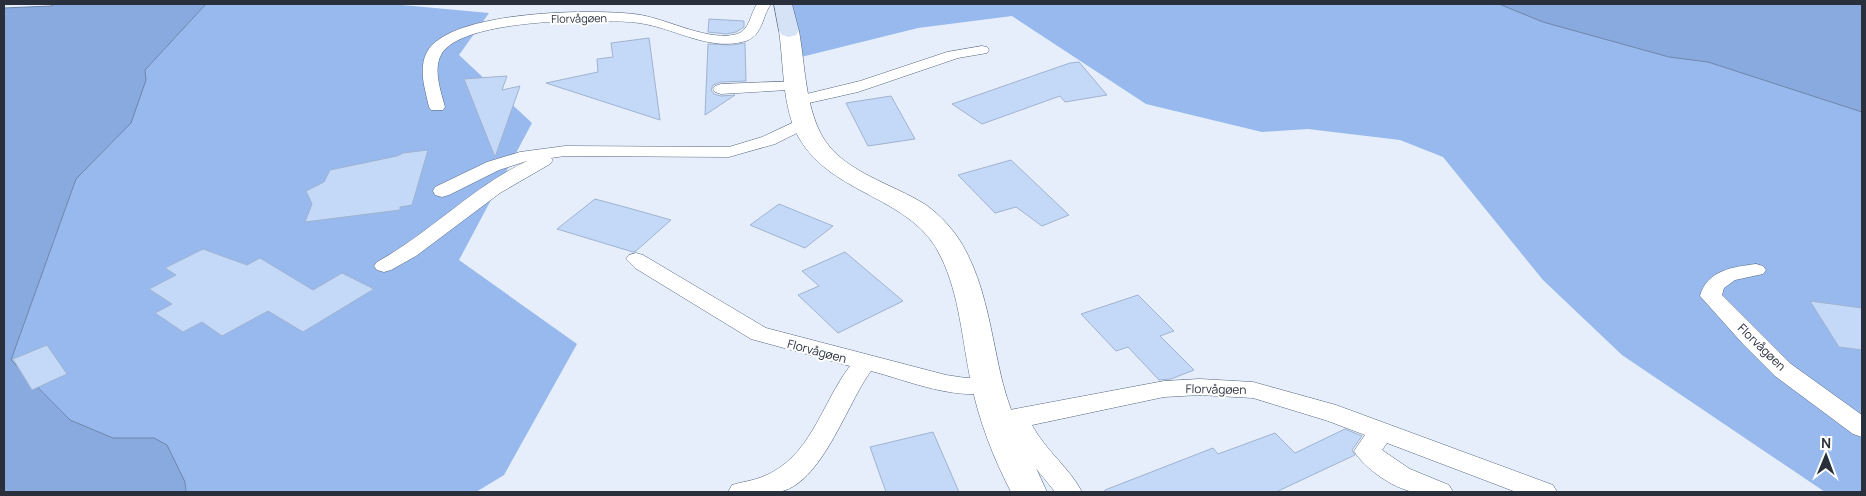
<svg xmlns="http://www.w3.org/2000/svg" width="1866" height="496" font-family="Manrope,sans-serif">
<rect width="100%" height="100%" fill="#e5eefa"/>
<path fill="#97b9ed" d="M 206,4 L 391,4 L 489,13 L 459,55 L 532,123 L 459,260 L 577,344 L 504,475 L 476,492 L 186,492 L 185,482 L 154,438 L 113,438 L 70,420 L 11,360 L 76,179 L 131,123 L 145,70 Z
M 780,4 L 1499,4 L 1543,22 L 1669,57 L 1708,62 L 1862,112 L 1862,492 L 1825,492 L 1622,355 L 1543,280 L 1443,157 L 1400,140 L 1308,129 L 1262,132 L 1146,104 L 1012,16 L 918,28 L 785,61 Z"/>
<path fill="#89aade" stroke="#6c85ad" d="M 54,4 L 206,4 L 145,70 L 146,80 L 131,123 L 76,179 L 11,360 L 70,420 L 113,438 L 154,438 L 167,445 L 185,482 L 186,492 L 4,492 L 4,8 L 51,6 Z
M 1499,4 L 1862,4 L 1862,112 L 1708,62 L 1669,57 L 1543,22 Z"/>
<path fill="#c4d8f7" stroke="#a0b3d1" d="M 709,19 L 744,21 L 744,27 L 736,32 L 726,34 L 708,32 Z
M 649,38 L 660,120 L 546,83 L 598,72 L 597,59 L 613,57 L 611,43 Z
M 745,43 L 746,81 L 721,82 L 713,85 L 711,90 L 714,94 L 721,96 L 735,95 L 705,115 L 708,44 L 732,45 Z
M 1079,62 L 1107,95 L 1065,102 L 1060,96 L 982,124 L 952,104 L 1070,63 Z
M 507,76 L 502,90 L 520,86 L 495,157 L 464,79 Z
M 891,96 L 915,139 L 868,146 L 846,103 Z
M 428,150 L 412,205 L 400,207 L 400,210 L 305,222 L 312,204 L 306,191 L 324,182 L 330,170 L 397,156 L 403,153 Z
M 1011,160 L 1069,215 L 1042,226 L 1016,207 L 995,213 L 958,175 Z
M 595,199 L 625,207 L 671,220 L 636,251 L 633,252 L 557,229 Z
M 779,204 L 833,226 L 805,248 L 750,225 Z
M 203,249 L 247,265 L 260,258 L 313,290 L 342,273 L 374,289 L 303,332 L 268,311 L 222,336 L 202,322 L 183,332 L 155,313 L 172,304 L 149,289 L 176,275 L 165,268 Z
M 845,252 L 903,301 L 838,333 L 798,295 L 819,286 L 802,271 Z
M 1138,295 L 1174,331 L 1160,336 L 1194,370 L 1171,379 L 1159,380 L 1128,347 L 1116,351 L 1081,314 Z
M 1810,301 L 1862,308 L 1862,350 L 1839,347 Z
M 47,345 L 67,374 L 32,390 L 13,359 Z
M 1345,429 L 1362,436 L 1352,450 L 1355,455 L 1276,492 L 1105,492 L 1105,490 L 1213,448 L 1218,454 L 1275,433 L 1295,453 Z
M 933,432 L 959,492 L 886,492 L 870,447 Z"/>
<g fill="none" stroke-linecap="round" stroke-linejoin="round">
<g stroke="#556681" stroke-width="1">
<path id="service" d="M 757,4 L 771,4 C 762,16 763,35 746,41 C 709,52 675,28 639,23 C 601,18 460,18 441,55 C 433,70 441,92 445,107 L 443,110 L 431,110 L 429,107 C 425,89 418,69 427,52 C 449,10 599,8 641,15 C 669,20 710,42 737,34 C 750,30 750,14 757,4 Z
M 982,46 L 987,47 L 989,50 L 987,53 L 958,58 L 858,92 L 800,105 L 794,103 L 792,100 L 794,97 L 860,81 L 947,52 Z
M 798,81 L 804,83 L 806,86 L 804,89 L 721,94 L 715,92 L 713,89 L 715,86 L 721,84 Z
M 805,117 L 811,118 L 813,122 L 811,126 L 775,144 L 729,157 L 565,156 L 551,158 L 553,160 L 550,164 L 500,193 L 416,256 L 391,270 L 384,272 L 377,270 L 374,266 L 377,262 C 430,233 472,187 527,161 L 499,170 L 449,195 L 442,197 L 435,195 L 433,191 L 435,187 L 487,162 L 520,152 L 565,146 L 729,147 L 762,137 Z
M 636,253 L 643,255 L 766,328 L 946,375 L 966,378 L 988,377 L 996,379 L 1000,385 L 996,391 C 958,402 909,381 871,371 C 847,403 821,486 778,492 C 762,495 744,492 728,492 L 732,485 C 741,482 752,481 762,477 C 811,458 821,404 850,366 L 751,339 L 635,268 L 626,259 L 629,255 Z
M 1756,264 L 1763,266 L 1766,270 L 1763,274 L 1735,280 L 1724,288 L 1722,295 L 1791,364 L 1862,415 L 1862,437 L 1853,434 L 1775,376 L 1743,344 L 1700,296 C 1707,270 1733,267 1756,264 Z
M 1200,379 L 1253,382 L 1336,405 L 1553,485 L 1557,492 L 1516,492 L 1387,443 L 1382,450 L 1410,469 L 1449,485 L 1453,492 C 1441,493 1426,494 1414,492 C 1394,489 1364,468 1354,451 L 1365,435 L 1328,421 L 1253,398 L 1200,395 L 1164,397 L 1032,425 C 1045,450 1069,467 1082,492 L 1055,492 C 1039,471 1021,453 1010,429 L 999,430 L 990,427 L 987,421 L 990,415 L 999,412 L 1164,381 Z"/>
</g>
<g stroke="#556681" stroke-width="1">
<path id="tertiary" d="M 789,25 L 796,27 L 799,31 C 805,64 805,103 821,134 C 841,172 892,183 926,205 C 940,215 953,229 962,244 C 987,287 991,336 1003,384 C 1013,422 1031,456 1047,492 L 1011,492 C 993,457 979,421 971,382 C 962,341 960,296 941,257 C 913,196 832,196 799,138 C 782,108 784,65 779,31 L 782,27 Z"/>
</g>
<g stroke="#556681" stroke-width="1">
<path id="secondary" d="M 774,4 L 792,4 L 799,31 L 796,35 L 789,37 L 782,35 L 779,31 Z"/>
</g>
<use href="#service" fill="#fff" fill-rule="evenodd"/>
<use href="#tertiary" fill="#fff" fill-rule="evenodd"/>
<use href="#secondary" fill="#d6e2f6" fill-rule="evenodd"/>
</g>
<g text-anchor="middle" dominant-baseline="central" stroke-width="4" stroke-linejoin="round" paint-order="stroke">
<g font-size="11" fill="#29303c" stroke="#fff">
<text transform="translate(579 18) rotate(-1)">Florvågøen</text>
</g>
<g font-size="12" fill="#29303c" stroke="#fff">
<text transform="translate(1762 347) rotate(44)">Florvågøen</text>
<text transform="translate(817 351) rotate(15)">Florvågøen</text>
<text transform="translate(1216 389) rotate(1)">Florvågøen</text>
</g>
</g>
<rect width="1866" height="496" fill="none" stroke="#29303c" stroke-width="10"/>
<g transform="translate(1826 456) rotate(1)" stroke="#ffffff" stroke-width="4" paint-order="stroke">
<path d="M0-4L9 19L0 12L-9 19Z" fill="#29303c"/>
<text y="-8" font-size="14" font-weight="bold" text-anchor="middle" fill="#29303c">N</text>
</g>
</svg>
